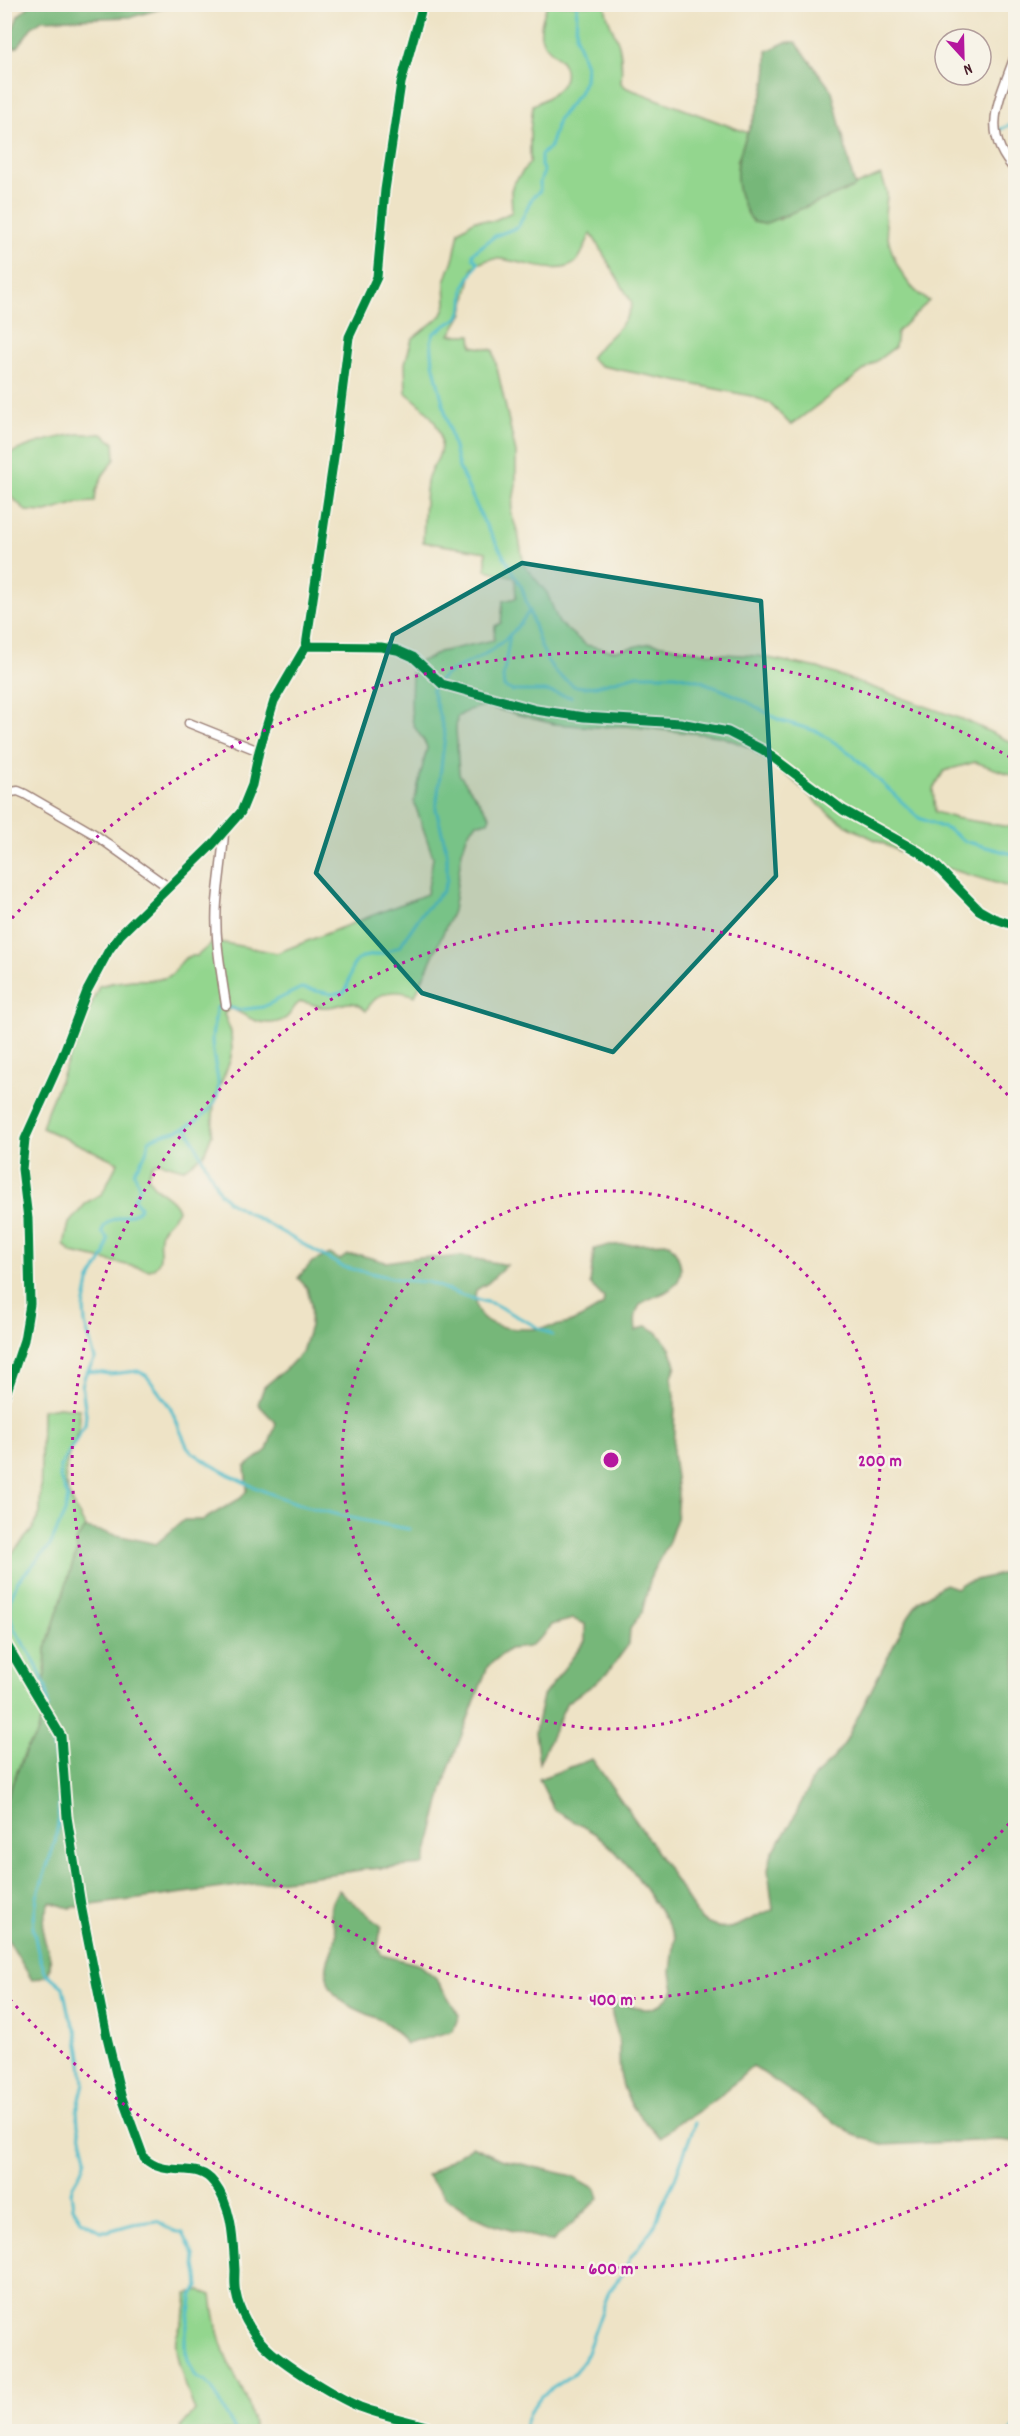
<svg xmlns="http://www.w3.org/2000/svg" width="1020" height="2436" font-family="Dekko,sans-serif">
<rect width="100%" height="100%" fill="#f7f3e8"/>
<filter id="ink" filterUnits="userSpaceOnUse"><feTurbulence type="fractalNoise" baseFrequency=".0167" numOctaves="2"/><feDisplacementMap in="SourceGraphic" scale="12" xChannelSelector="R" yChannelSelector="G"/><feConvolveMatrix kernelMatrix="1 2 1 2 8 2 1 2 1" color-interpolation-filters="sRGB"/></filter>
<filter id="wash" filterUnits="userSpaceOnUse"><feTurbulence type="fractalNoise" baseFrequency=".008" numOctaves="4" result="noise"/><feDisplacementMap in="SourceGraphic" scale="24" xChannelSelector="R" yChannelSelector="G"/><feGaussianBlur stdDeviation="1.35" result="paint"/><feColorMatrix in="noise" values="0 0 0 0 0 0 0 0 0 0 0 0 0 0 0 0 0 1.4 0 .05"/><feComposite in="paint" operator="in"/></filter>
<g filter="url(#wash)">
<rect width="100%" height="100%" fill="#eee3c6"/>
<path fill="#93d68e" stroke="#6e7a5c" stroke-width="1.5" d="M 547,5 L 605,5 C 606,19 615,32 619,45 C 622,58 622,71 621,83 L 627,88 L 748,133 L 737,162 L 779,220 L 797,209 L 881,175 C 883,180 886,187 887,193 C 887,201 885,209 885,217 C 887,248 901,285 929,301 L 897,332 L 895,347 L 791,425 L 769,403 L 751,396 L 601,366 L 590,358 C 604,338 626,329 632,303 L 591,233 C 586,242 583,255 576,262 C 559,278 519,260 499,259 C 489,258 481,262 473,267 L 463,313 L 450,335 L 471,335 L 472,346 L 493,350 L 516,453 L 516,485 L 511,513 L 518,533 L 524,565 L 547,593 L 559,623 L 586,645 L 614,651 L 651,643 L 708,653 L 758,656 L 818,668 L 967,721 L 1015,744 L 1015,776 L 975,762 L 944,771 L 933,789 L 935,812 L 955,818 L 1015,828 L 1015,889 L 911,857 L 851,828 L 828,813 L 794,781 L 751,748 L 720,736 L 626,726 L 595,727 L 554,724 L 484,706 L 469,710 L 457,717 L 456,729 L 459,774 L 490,816 L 488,822 L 477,823 L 468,833 L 462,851 L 453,911 L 415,996 C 395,988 377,991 366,1011 C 349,994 342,1009 323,1007 C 316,1007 308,1001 301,1002 C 290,1005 294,1023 268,1023 C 253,1023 243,1013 230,1008 L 224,1014 L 231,1032 L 232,1051 L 230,1061 L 214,1101 L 212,1134 L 204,1154 L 183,1169 L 159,1162 L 153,1164 L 148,1174 C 150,1191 173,1194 178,1210 C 174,1218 167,1222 162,1230 C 154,1244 169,1261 150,1270 L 72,1253 L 64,1245 L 69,1223 L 87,1202 L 102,1194 L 118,1162 L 42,1128 L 47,1111 L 99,986 C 110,983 121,981 132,980 C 143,979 158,982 169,976 C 181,969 179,954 197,956 L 214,941 L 277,953 L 427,894 L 433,857 L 414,802 L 427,748 C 425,738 416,733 413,723 C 408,704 414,684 411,664 L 430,658 L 439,652 L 494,640 L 495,626 L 501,623 L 503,601 L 516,598 L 515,577 L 486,570 L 486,552 L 423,542 C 424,523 424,502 427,482 C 428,472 434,467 438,458 C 450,431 425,407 406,393 L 405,363 L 412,339 L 442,315 L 446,304 L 445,281 L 454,257 L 459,231 L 475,220 L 493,221 L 512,212 L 511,190 L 514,183 L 530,162 L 530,132 L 533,105 C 549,98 576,83 561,61 C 555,53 544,48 541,36 C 539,26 544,14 547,5 Z
M 78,434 L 102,434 L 114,443 L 115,459 L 103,475 L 96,491 L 95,502 L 77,503 L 46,512 L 26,511 L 5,490 L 5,456 C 28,444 52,438 78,434 Z
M 59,1407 L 79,1409 C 83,1436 69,1444 66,1467 C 62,1489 76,1510 86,1528 L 75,1541 L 77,1550 L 46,1649 L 44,1702 L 38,1733 L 26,1750 L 5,1801 L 4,1733 L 10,1694 L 4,1678 L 4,1592 L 7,1591 L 8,1558 L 32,1530 L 40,1513 L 42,1410 Z
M 201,2291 L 212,2295 C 214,2315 217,2334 225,2354 C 235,2379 254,2404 253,2431 L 182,2431 L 180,2428 L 195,2411 C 189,2396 173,2353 176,2339 C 179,2324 190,2311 187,2294 Z"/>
<path fill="#76b779" stroke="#606b52" stroke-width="1.5" d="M 30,5 L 30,4 L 175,5 L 132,17 L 42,20 L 31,28 L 18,47 L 5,49 L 18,16 Z
M 786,42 L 796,42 L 832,91 L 855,187 L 764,224 L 753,222 C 718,170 748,143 763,92 C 767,78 767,66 767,51 Z
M 669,1243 C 682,1258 688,1279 667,1291 C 659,1296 648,1298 641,1304 C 634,1312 635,1322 636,1331 L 647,1326 L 657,1332 L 670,1348 L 676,1365 L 672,1377 L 675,1405 L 673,1454 L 678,1494 L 676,1521 L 668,1544 L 652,1573 L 642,1612 L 630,1629 L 629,1644 L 608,1672 L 593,1685 L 567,1702 L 539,1763 L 535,1732 L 543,1696 L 585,1641 L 585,1624 L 573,1619 L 551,1625 L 543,1636 L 528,1647 L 509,1649 L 488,1666 L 447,1774 L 424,1865 L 369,1869 L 69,1908 L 50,1902 C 46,1912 43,1920 43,1932 C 45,1950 55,1956 48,1975 L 32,1980 L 8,1940 L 5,1937 L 5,1801 L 26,1750 L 38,1733 L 44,1702 L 46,1649 L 77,1550 L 75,1541 L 86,1528 L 156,1544 L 184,1520 L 203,1520 L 241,1498 L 247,1490 L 245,1467 L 267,1450 L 276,1423 L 258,1404 L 264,1387 L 289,1366 L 302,1352 L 310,1326 L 311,1304 L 307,1288 L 298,1278 L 312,1262 L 330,1254 L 340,1260 L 347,1255 L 360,1255 L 386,1262 L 420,1257 L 441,1258 L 461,1256 L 507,1265 L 488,1283 L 476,1290 C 466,1338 537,1331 565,1324 C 579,1321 591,1312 603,1305 L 604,1298 L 590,1284 L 594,1249 L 610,1245 Z
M 1000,1574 L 1016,1574 L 1015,2142 L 1000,2140 L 882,2145 L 852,2134 L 753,2066 L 720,2096 L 690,2117 L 679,2121 L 661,2138 C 643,2120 626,2105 621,2078 C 618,2065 620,2050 618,2037 C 616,2023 608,2015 614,2001 C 641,2009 654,2018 674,1990 L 671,1972 L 675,1938 L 666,1921 L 636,1875 L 614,1850 L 596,1834 L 554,1810 L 539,1779 L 592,1759 L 643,1831 L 701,1920 C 735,1940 742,1918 773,1910 L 768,1870 L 772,1853 L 790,1825 L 814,1777 L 831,1761 L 844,1744 L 908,1617 L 919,1601 L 945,1584 L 956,1588 L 963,1583 Z
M 339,1890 L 381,1926 L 378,1948 L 382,1955 L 420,1965 L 436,1978 L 459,2015 L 453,2031 L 406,2044 C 401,2036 395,2029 387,2024 C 366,2010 332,2007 327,1977 C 324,1959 336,1949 336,1933 C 336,1928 333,1924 332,1920 C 328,1907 332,1900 339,1890 Z
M 472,2146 L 500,2159 L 573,2176 L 596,2189 L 599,2198 L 552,2242 L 493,2225 L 472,2215 L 446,2198 L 427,2175 Z"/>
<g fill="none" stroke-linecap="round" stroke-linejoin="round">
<path stroke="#51bdcb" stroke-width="3" d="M 577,4 L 576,37 L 586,66 L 585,80 L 579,93 L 558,120 L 550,147 L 541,155 L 541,166 L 544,171 L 540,182 L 540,191 L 532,198 L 518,227 L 495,236 L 473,253 L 473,257 L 478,263 L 464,287 L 463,306 L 459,317 L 434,333 L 431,341 L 433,363 L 459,468 L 483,520 L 522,588 L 540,644 L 547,660 L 556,673 L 574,686 L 585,687 L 596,686 L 637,675 L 676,675 L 701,681 L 739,697 L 779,720 L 819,732 L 850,753 L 919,818 L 949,830 L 964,841 L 1016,855
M 4,9 L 8,4
M 999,130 L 1016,122
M 510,634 L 503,678 L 504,687 L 513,691 L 545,691 L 571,697
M 187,1128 L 220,1193 L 229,1202 L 343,1267 L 402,1280 L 428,1282 L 463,1296 L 494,1304 L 552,1335
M 88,1371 L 110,1374 L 138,1371 L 146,1375 L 170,1407 L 187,1446 L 192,1452 C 257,1498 332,1516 409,1529
M 48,1708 L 46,1687 L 34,1660 L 13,1627 L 10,1613 L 10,1600 L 17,1582 L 50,1546 L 65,1512 L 68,1497 L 60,1478 L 60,1467 L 85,1425 L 86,1414 L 82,1386 L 85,1375 L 95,1359 L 85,1324 L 84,1308 L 89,1282 L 105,1255 L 108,1239 L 102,1232 C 105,1215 128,1219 139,1210 L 140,1207 L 134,1199 L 140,1188 L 134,1172 L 146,1153 L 149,1140 C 160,1133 176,1133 188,1126 C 236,1098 213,1080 212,1040 C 212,1030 216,1018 216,1008 L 223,1006 L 238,1010 L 263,1007 L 301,988 L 332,994 L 343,993 L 347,988 L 352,968 L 356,961 L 363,957 L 385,953 L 400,946 L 422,913 L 443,891 L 447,880 L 447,852 L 436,809 L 445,735 L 432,690 C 443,670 464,666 482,656 C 501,645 518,629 530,610
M 49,1721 L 60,1786 L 58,1824 L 55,1842 L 37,1897 L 33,1927 L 38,1952 L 45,1972 L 63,1987 L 68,2011 L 77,2033 L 82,2063 L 84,2083 L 77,2111 L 78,2125 L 86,2157 L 84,2166 L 73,2185 L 71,2192 L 73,2207 L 81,2220 L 100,2231 L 108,2231 L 133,2224 L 157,2221 L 174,2231 L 183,2233 L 194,2255 L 198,2276 L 199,2287 L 192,2296 C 192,2312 184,2329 185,2344 C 185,2356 191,2367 196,2377 L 206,2382 L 212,2388 L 236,2432
M 1015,2237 L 1013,2271 L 1016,2282
M 1016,2321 L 1013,2379 L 1016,2392
M 522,2432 L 530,2411 L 541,2396 L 571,2376 L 584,2361 L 609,2291 L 624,2272 L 630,2258 L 655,2225 L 662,2205 L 674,2181 L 695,2123
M 1011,2432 L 1016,2426"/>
</g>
</g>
<g filter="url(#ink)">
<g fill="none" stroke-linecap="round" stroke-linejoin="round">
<g stroke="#9c8178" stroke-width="11">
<path id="street" d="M 1016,53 C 1001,97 978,131 1016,171
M 306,646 L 381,647 L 397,650 L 413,657 L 442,684 L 536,710 L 584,717 L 680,723 L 728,732 L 763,750 L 843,810 L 919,852 L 937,867 L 979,910 L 993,918 L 1016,926
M 189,723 L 259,751
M 4,793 L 18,791 L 25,794 L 94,834 L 168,887
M 224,832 C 223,855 219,878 217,902 C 214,936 221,971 226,1005
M 4,1400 L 24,1340 L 30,1304 L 28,1219 L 22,1169 L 25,1139 L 62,1057 L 87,991 L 109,950 L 120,935 L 212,845 L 241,812 L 252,785 L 259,751 L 274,701 L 306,646 L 335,450 L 349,337 L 377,277 L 385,190 L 401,83 L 423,4
M 4,1640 L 61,1736 L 67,1817 L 81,1905 L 107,2037 L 121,2095 L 144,2158 C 167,2180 196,2159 214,2183 C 233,2208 233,2240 235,2270 C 235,2278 234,2286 236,2293 C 239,2311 251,2332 264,2345 C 282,2364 336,2397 360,2407 C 382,2415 404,2420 426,2426 L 435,2432"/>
</g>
<use href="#street" stroke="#fff" stroke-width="8"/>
<g stroke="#f7f3e8" stroke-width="13">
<path id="cycleway" d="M 306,646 L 381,647 L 397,650 L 413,657 L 442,684 L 536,710 L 584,717 L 680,723 L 728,732 L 763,750 L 843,810 L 919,852 L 937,867 L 979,910 L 993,918 L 1016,926
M 4,1400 L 24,1340 L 30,1304 L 28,1219 L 22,1169 L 25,1139 L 62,1057 L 87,991 L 109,950 L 120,935 L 212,845 L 241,812 L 252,785 L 259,751 L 274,701 L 306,646 L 335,450 L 349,337 L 377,277 L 385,190 L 401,83 L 423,4
M 4,1640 L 61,1736 L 67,1817 L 81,1905 L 107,2037 L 121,2095 L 144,2158 C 167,2180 196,2159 214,2183 C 233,2208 233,2240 235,2270 C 235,2278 234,2286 236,2293 C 239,2311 251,2332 264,2345 C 282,2364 336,2397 360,2407 C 382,2415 404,2420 426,2426 L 435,2432"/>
</g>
<use href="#cycleway" stroke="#00873e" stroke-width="9"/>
</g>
</g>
<path fill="#0f766e" fill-opacity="0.2" stroke="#0f766e" stroke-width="4.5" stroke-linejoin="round" d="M 522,563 L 761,601 L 776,876 L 613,1052 L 422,993 L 316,873 L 393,635 Z"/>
<g fill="none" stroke="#b5179e" stroke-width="3" stroke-dasharray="3 6">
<circle cx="611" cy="1460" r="269"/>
<path d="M1015 1817A539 539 0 1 1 1015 1103"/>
<path d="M1015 2160A808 808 0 0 1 6 1995M6 925A808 808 0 0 1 1015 760"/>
</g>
<circle cx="611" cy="1460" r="9" fill="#b5179e" stroke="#f7f3e8" stroke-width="3"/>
<g font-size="18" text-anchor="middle" font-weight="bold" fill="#b5179e" stroke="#f7f3e8" stroke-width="5" stroke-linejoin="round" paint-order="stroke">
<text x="880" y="1466">200 m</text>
<text x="611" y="2005">400 m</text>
<text x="611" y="2274">600 m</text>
</g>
<rect width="1020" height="2436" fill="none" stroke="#f7f3e8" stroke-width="24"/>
<g transform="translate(963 57) rotate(158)"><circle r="28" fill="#f7f3e8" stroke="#b29e9c" stroke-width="1.5"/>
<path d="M0-4.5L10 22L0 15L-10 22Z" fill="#b5179e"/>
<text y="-9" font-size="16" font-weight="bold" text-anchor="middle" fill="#4a1f2b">N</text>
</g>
</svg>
